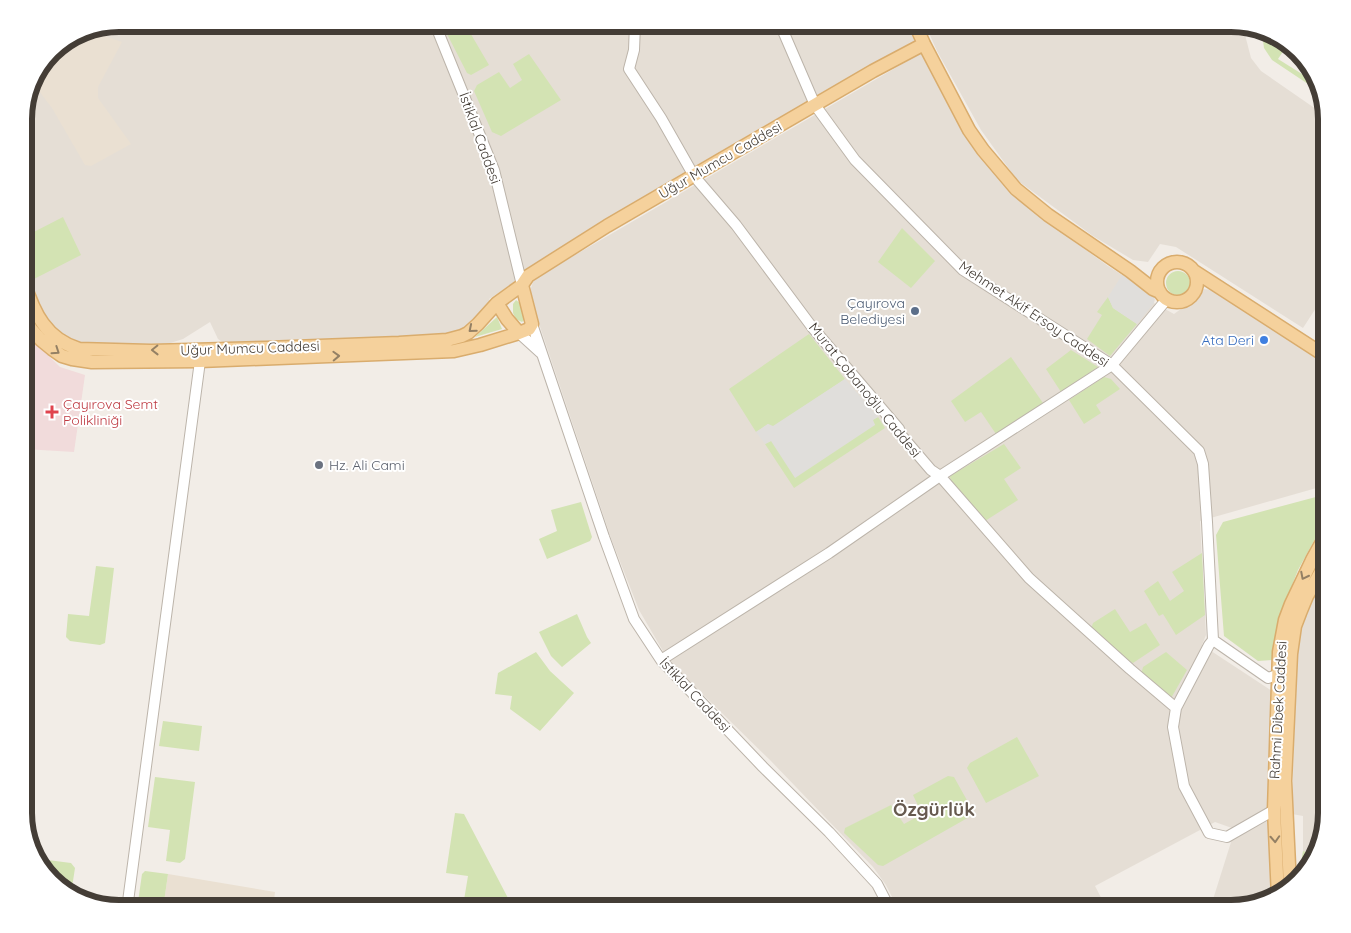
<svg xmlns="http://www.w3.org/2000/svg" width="1351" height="933" font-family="Quicksand,sans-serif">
<rect width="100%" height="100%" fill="#f2ede7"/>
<path fill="#e5ded5" d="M 119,24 L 909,24 L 917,42 L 760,128 L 515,277 L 516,281 L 489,299 L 492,304 L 465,330 L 449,335 L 228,346 L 218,339 L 210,322 L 183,339 L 164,345 L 81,347 L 55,330 L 43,315 L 35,296 L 30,277 L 24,261 L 24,113 L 52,52 L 83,31 Z
M 925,24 L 1232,24 L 1243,27 L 1251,58 L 1261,71 L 1326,116 L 1327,119 L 1327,291 L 1303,328 L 1176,247 L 1160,244 L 1148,262 L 1133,260 L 1093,236 L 1017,180 L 981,130 L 937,51 Z
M 921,53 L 928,58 L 982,156 L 999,179 L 1042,218 L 1108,266 L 1155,296 L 1154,303 L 1174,314 L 1185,306 L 1203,289 L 1213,290 L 1327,365 L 1327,485 L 1200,521 L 1206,635 L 1202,645 L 1272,691 L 1269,825 L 1271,899 L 1232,909 L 1210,909 L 1232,839 L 1232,828 L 1215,822 L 1095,886 L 1107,909 L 898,909 L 886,885 L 873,867 L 770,760 L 677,669 L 663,651 L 639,610 L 612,541 L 529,294 L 534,279 Z
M 1327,571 L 1327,814 L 1315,854 L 1303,851 L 1303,816 L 1292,814 L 1296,659 L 1300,625 L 1316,587 Z"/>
<path fill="#eae0d2" d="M 88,30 L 122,42 L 98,87 L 98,98 L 131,144 L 91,166 L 85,165 L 52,108 L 36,87 L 52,52 L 83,31 Z
M 168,874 L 275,892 L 273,909 L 163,909 Z"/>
<path fill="#f1dbdb" d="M 24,332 L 60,367 L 85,375 L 74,452 L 24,449 Z"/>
<path fill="#d3e3b3" d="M 455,24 L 465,24 L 489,65 L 471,75 L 467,73 L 446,32 L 447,29 Z
M 1262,33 L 1285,40 L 1288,44 L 1278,59 L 1318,84 L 1320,92 L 1272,60 L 1264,48 Z
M 529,54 L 561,100 L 501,136 L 492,132 L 474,91 L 477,85 L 499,72 L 510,88 L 522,80 L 513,64 Z
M 63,217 L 81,255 L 32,280 C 22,268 24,252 24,237 Z
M 902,228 L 935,261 L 911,288 L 878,262 Z
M1166 283a12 12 0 1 1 24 0a12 12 0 1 1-24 0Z
M 1108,297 L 1113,308 L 1137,324 L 1110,356 L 1087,339 L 1102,315 L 1097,312 Z
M 516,300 L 521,304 L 525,319 L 522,322 L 516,319 L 513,313 L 513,304 Z
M 497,317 L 502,329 L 475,337 Z
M 809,334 L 845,379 L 773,427 L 768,424 L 756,432 L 729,389 Z
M 1071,350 L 1098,367 L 1061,392 L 1046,369 Z
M 1011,357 L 1043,403 L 996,434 L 981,412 L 965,422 L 951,401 Z
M 1104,377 L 1111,379 L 1120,389 L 1096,405 L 1101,413 L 1084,424 L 1069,400 Z
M 878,417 L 885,428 L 794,488 L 765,444 L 771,441 L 875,425 L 872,420 Z
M 1004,444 L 1021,468 L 1004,479 L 1018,500 L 985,521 L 951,483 L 950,476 Z
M 1327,494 L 1327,517 L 1298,570 L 1278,621 L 1272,660 L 1258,661 L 1224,636 L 1216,535 L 1223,522 Z
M 581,502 L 592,537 L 590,541 L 547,559 L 539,539 L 557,531 L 551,510 Z
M 1202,553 L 1205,615 L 1176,635 L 1163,614 L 1159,616 L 1144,591 L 1158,581 L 1170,601 L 1184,591 L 1172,572 Z
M 96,566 L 114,568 L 105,643 L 100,645 L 70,641 L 66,637 L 68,614 L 89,616 Z
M 1115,609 L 1130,632 L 1146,623 L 1160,645 L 1133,663 L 1128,660 L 1091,629 L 1093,623 Z
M 577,614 L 587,637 L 591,643 L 562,667 L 551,656 L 539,632 Z
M 536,652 L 550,671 L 574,693 L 540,731 L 510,709 L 512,696 L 495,694 L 498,673 Z
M 1166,652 L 1187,670 L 1170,700 L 1141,675 L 1143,667 Z
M 163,721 L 202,726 L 199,751 L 159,746 Z
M 1017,737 L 1039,776 L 986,803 L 967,768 L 970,763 Z
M 948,776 L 954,777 L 973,811 L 971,816 L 883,866 L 878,865 L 844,833 L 845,828 L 891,805 L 904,824 L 922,814 L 913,795 Z
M 155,777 L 195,782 L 185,859 L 180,863 L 166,861 L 170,830 L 148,827 Z
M 24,784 L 35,785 L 29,835 L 24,820 Z
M 455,813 L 464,814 L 509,900 L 508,906 L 464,900 L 468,876 L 446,873 Z
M 1303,851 L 1315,854 L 1311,867 L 1298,879 Z
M 40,859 L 71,863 L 75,868 L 71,894 L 66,893 L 37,862 Z
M 145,871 L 168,874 L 163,909 L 137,909 L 142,874 Z"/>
<path fill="#e0dedb" d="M 1122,275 L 1155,296 L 1154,303 L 1137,324 L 1113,308 L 1108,297 Z
M 845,379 L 878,417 L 873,420 L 875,425 L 795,478 L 771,441 L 765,444 L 756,432 L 768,424 L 773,426 Z"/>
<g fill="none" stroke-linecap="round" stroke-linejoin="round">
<g stroke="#bcb4aa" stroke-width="12">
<path id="minor" d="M 435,24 L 494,170 L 522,285
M 635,24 L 634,50 L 629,69 L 661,118 L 694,176 L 736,225 L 812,327 L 899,429 L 901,435 L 931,470 L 940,476 L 1029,578 L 1130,669 L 1176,708
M 780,24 L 815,105 L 855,160 L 908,214 L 963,270 L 1112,365 L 1199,451 L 1203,464 L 1207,522 L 1213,640 L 1209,645 L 1176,708 L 1173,727 L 1184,786 L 1209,833 L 1227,837 L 1274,810
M 532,324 L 604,537 L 634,619 L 661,660 L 763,767 L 829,832 L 877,884 L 890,909
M 519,333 L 541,353
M 1213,640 L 1268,678 L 1277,675
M 661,660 L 829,553 L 940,476 L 1112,365 L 1167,299
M 127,909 L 200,361"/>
</g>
<g stroke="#d9ac6d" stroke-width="15">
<path id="major" d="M 915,24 L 924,44 L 969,130 L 983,150 L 1016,189 L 1048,215 L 1130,271 L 1153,289 L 1160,292
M1157 282a20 20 0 1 1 40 0a20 20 0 1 1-40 0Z
M 1194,271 L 1327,357
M 24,282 C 34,313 46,339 79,349 L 151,351 L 266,348 L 399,343 L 447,340 L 462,336 L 468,333 L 478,324 L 497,303 L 522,285 L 528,276 L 607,226 L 873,71 L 924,44
M 497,303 L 507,319 L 519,333 L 529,329 L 532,324 L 522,285
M 24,316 L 31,329 L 41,340 L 52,349 L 62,356 L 72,359 L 92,362 L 200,361 L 454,351 L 480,345 L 519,333
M 1290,886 L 1285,781 L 1291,654 L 1295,626 L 1300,613 L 1307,596 L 1327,561
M 1278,897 L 1274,810 L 1279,652 L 1285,620 L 1291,604 L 1312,560 L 1327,533"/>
</g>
<use href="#minor" stroke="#fff" stroke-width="10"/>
<use href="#major" stroke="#f5d19c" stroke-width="12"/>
</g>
<defs><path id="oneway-chevron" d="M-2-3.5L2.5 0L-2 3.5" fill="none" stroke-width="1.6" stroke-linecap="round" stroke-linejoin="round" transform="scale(1.25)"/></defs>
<g stroke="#948064">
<use href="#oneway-chevron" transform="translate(472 329) rotate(140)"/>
<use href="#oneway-chevron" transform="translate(155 350) rotate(179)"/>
<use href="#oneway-chevron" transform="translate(56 351) rotate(34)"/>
<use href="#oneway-chevron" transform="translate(336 356) rotate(-2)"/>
<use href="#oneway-chevron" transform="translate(1304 576) rotate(117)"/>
<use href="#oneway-chevron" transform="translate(1275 839) rotate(87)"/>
</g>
<circle fill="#5c6f8a" stroke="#fff" stroke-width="2" cx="915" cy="311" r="5"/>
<circle fill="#3f7fe0" stroke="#fff" stroke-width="2" cx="1264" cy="340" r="5"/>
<path fill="#e0444e" stroke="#fff" stroke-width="2" d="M49.5 404.5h5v5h5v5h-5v5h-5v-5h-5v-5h5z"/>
<circle fill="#6b7280" stroke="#fff" stroke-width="2" cx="319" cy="465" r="5"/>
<g text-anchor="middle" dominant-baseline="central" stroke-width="4" stroke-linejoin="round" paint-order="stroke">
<g font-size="14" fill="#443d36" stroke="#fff">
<text transform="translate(480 138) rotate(70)">İstiklal Caddesi</text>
<text transform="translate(720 160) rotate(-30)">Uğur Mumcu Caddesi</text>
<text transform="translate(1034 314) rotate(34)">Mehmet Akif Ersoy Caddesi</text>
<text transform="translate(250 348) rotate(-2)">Uğur Mumcu Caddesi</text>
<text transform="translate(865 390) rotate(51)">Murat Çobanoğlu Caddesi</text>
<text transform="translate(695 695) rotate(47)">İstiklal Caddesi</text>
<text transform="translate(1278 710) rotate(-87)">Rahmi Dibek Caddesi</text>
</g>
<g font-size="14" fill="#4e5e75" stroke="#fff" text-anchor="end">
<text x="905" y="303">Çayırova<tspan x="905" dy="16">Belediyesi</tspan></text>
</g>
<g font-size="14" fill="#366cbe" stroke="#fff" text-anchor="end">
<text x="1254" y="340">Ata Deri</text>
</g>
<g font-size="14" fill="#be3a42" stroke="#fff" text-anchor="start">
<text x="63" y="404">Çayırova Semt<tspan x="63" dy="16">Polikliniği</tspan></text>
</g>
<g font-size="14" fill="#5b616d" stroke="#fff" text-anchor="start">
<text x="329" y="465">Hz. Ali Cami</text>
</g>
<g font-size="19" font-weight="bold" fill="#665a4f" stroke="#fff">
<text x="934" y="809">Özgürlük</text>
</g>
</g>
<path d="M0 0H1351V933H0ZM119 32H1231A87 87 0 0 1 1318 119V813A87 87 0 0 1 1231 900H119A87 87 0 0 1 32 813V119A87 87 0 0 1 119 32Z" fill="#fff" fill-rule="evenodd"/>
<path fill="none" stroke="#443d36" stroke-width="6" d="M119 32H1231A87 87 0 0 1 1318 119V813A87 87 0 0 1 1231 900H119A87 87 0 0 1 32 813V119A87 87 0 0 1 119 32Z"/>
</svg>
